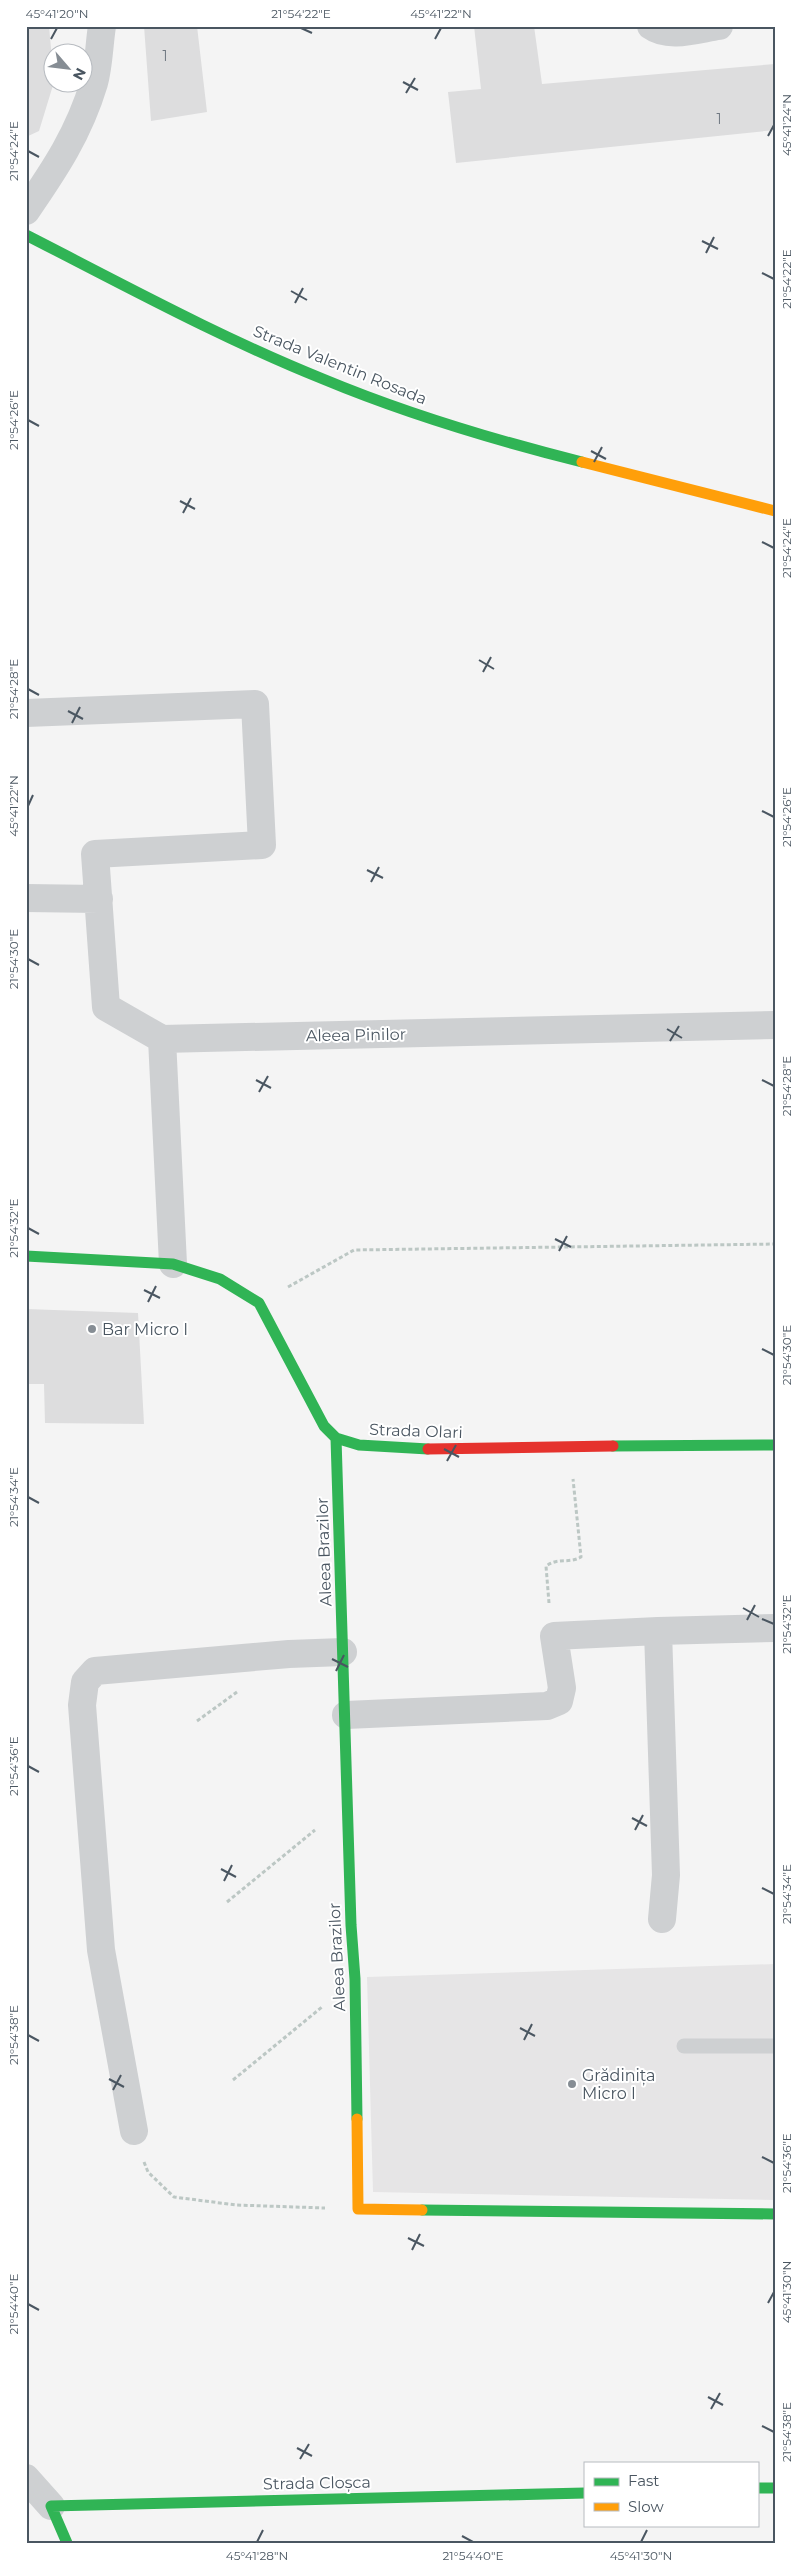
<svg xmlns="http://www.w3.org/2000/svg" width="801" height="2569" font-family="Montserrat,sans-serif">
<rect width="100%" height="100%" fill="#f4f4f4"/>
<path fill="#e6e5e6" d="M 775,1964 L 775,2200 L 373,2192 L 367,1977 Z"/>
<path fill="#ddddde" d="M 26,26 L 49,26 L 54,82 L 39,131 L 26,137 Z
M 144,26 L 197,26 L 207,112 L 151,121 Z
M 474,26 L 534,26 L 542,84 L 775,64 L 775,130 L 456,163 L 448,92 L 481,89 Z
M 26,1309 L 138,1313 L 144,1424 L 45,1423 L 44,1384 L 26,1384 Z"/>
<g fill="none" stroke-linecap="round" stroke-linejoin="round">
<path stroke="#bcc7c4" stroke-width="3" stroke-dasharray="4 2.5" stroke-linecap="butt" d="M 288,1287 L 354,1250 L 775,1244
M 549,1603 L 546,1566 C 559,1557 569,1564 581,1557 L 573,1479
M 197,1721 L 237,1692
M 227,1902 L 315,1830
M 233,2080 L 322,2007
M 144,2162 L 148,2172 L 174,2197 L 236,2205 L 325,2208"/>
<path stroke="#ced0d2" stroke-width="15" d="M 684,2046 L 775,2046"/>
<path stroke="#ced0d2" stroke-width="28" d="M 651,26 C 669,39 698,29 719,26
M 26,211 C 55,169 79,133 94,83 C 99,65 99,45 102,26
M 26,713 L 255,704 L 262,845 L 95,854 L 106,1007 L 162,1039
M 26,898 L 99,899
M 162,1039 L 775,1025
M 162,1039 L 173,1264
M 658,1631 L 666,1875 L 662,1919
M 346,1715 L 547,1706 L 559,1701 L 562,1688 L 554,1636 L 658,1631 L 775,1628
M 134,2131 L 101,1950 L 82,1705 L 85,1682 L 95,1671 L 289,1654 L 343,1652
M 26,2478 L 51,2506"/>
<path stroke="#30b455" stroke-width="11" d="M 26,235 C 124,285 221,338 323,379 C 407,414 494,440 582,462
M 26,1256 L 173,1264 L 220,1279 L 259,1303 L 324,1426 L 336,1438 L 359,1445 L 428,1449
M 336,1438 L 351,1925 L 355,1979 L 357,2119
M 613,1446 L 775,1445
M 422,2210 L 775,2214
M 757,2488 L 775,2488
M 67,2543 L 51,2506 L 585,2493"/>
<path stroke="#ff9f0a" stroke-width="11" d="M 582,462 L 775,511
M 357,2119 L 358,2209 L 422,2210"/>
<path stroke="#e5322d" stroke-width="11" d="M 428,1449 L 613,1446"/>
</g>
<path fill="none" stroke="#4a5661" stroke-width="2" d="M 301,28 L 312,33M 51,39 L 57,28M 435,39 L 441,28M 403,82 L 418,90M 406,93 L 415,78M 768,136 L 774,125M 28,151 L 39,157M 702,241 L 718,249M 706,253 L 714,237M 762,273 L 774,279M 291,291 L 307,300M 295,303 L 303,288M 28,420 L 39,426M 591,451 L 606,459M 594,462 L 602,447M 180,501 L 195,509M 183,513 L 191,498M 762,542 L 774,548M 479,660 L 494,669M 483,672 L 491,657M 28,689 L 39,695M 68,711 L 83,719M 72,723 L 80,707M 28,806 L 33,795M 762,811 L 774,817M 367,870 L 383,878M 371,882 L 379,867M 28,959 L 39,965M 667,1029 L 682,1038M 670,1041 L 679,1026M 256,1080 L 271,1088M 762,1080 L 774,1086M 259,1092 L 268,1076M 28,1228 L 39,1234M 555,1239 L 571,1247M 559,1251 L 567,1236M 144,1290 L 160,1298M 148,1302 L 156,1286M 762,1349 L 774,1355M 444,1449 L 459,1457M 447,1461 L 456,1445M 28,1497 L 39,1503M 743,1608 L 759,1617M 762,1619 L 774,1624M 747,1620 L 755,1605M 332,1659 L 348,1667M 336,1671 L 344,1655M 28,1766 L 39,1772M 632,1818 L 647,1826M 635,1830 L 643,1815M 221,1869 L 236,1877M 224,1881 L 232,1865M 762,1888 L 774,1894M 520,2028 L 535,2036M 28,2035 L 39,2041M 524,2040 L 532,2024M 109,2079 L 124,2087M 113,2090 L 121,2075M 762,2157 L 774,2163M 408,2238 L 424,2246M 412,2250 L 420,2234M 768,2303 L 774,2292M 28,2304 L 39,2310M 708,2397 L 723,2405M 711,2409 L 720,2393M 762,2426 L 774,2432M 297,2448 L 312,2456M 300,2459 L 309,2444M 462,2536 L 473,2542M 257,2542 L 263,2530M 641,2542 L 647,2530"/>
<g fill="#868d94" stroke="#fff" stroke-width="2">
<circle cx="92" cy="1329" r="5"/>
<circle cx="572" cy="2084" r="5"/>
</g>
<g text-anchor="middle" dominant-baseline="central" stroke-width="4" stroke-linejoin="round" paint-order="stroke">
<g font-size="14" fill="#707881">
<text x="165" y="56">1</text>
<text x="719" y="119">1</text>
</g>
<g font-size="16" fill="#4a5661" stroke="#fff">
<text transform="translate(340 365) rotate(22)">Strada Valentin Rosada</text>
<text transform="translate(356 1035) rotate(-1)">Aleea Pinilor</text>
<text transform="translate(416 1431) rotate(2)">Strada Olari</text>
<text transform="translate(324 1552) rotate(-92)">Aleea Brazilor</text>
<text transform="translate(337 1957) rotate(-93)">Aleea Brazilor</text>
<text transform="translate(317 2483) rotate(-1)">Strada Cloșca</text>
</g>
<g font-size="16" fill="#4a5661" stroke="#fff" text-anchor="start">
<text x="102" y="1329">Bar Micro I</text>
<text x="582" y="2075">Grădinița<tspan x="582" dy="18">Micro I</tspan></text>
</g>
</g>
<rect width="801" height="2569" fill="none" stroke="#ffffff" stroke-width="55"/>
<rect x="584" y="2462" width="175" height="65" fill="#ffffff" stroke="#b7bbc0"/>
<rect x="594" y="2478" width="25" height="8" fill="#30b455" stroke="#b7bbc0"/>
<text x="628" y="2486" font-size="15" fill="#4a5661">Fast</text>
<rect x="594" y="2503" width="25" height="8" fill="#ff9f0a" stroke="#b7bbc0"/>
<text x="628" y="2512" font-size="15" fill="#4a5661">Slow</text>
<g transform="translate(68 68) rotate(118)"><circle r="24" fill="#ffffff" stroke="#b7bbc0"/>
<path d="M0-4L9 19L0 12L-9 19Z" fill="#868d94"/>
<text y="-8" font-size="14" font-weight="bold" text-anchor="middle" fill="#4a5661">N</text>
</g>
<rect x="28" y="28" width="746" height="2514" fill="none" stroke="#4a5661" stroke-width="2"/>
<g font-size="12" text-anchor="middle" fill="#4a5661">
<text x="57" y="18">45°41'20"N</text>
<text x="301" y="18">21°54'22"E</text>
<text x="441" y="18">45°41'22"N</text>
<text transform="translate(787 125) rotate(-90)" y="4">45°41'24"N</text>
<text transform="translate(14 151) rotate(-90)" y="4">21°54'24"E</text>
<text transform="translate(787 279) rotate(-90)" y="4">21°54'22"E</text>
<text transform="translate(14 420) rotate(-90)" y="4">21°54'26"E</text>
<text transform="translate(787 548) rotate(-90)" y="4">21°54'24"E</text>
<text transform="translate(14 689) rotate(-90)" y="4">21°54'28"E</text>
<text transform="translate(14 806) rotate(-90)" y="4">45°41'22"N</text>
<text transform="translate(787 817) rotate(-90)" y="4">21°54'26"E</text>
<text transform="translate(14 959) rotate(-90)" y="4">21°54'30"E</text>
<text transform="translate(787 1086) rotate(-90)" y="4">21°54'28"E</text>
<text transform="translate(14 1228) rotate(-90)" y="4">21°54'32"E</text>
<text transform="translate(787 1355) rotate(-90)" y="4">21°54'30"E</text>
<text transform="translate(14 1497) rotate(-90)" y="4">21°54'34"E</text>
<text transform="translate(787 1624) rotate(-90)" y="4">21°54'32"E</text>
<text transform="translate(14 1766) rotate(-90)" y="4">21°54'36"E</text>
<text transform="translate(787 1894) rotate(-90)" y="4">21°54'34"E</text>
<text transform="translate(14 2035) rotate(-90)" y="4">21°54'38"E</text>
<text transform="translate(787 2163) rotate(-90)" y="4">21°54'36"E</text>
<text transform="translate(787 2292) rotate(-90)" y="4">45°41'30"N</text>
<text transform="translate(14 2304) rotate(-90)" y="4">21°54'40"E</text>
<text transform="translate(787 2432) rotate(-90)" y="4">21°54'38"E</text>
<text x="257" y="2560">45°41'28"N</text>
<text x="473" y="2560">21°54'40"E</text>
<text x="641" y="2560">45°41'30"N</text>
</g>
</svg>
